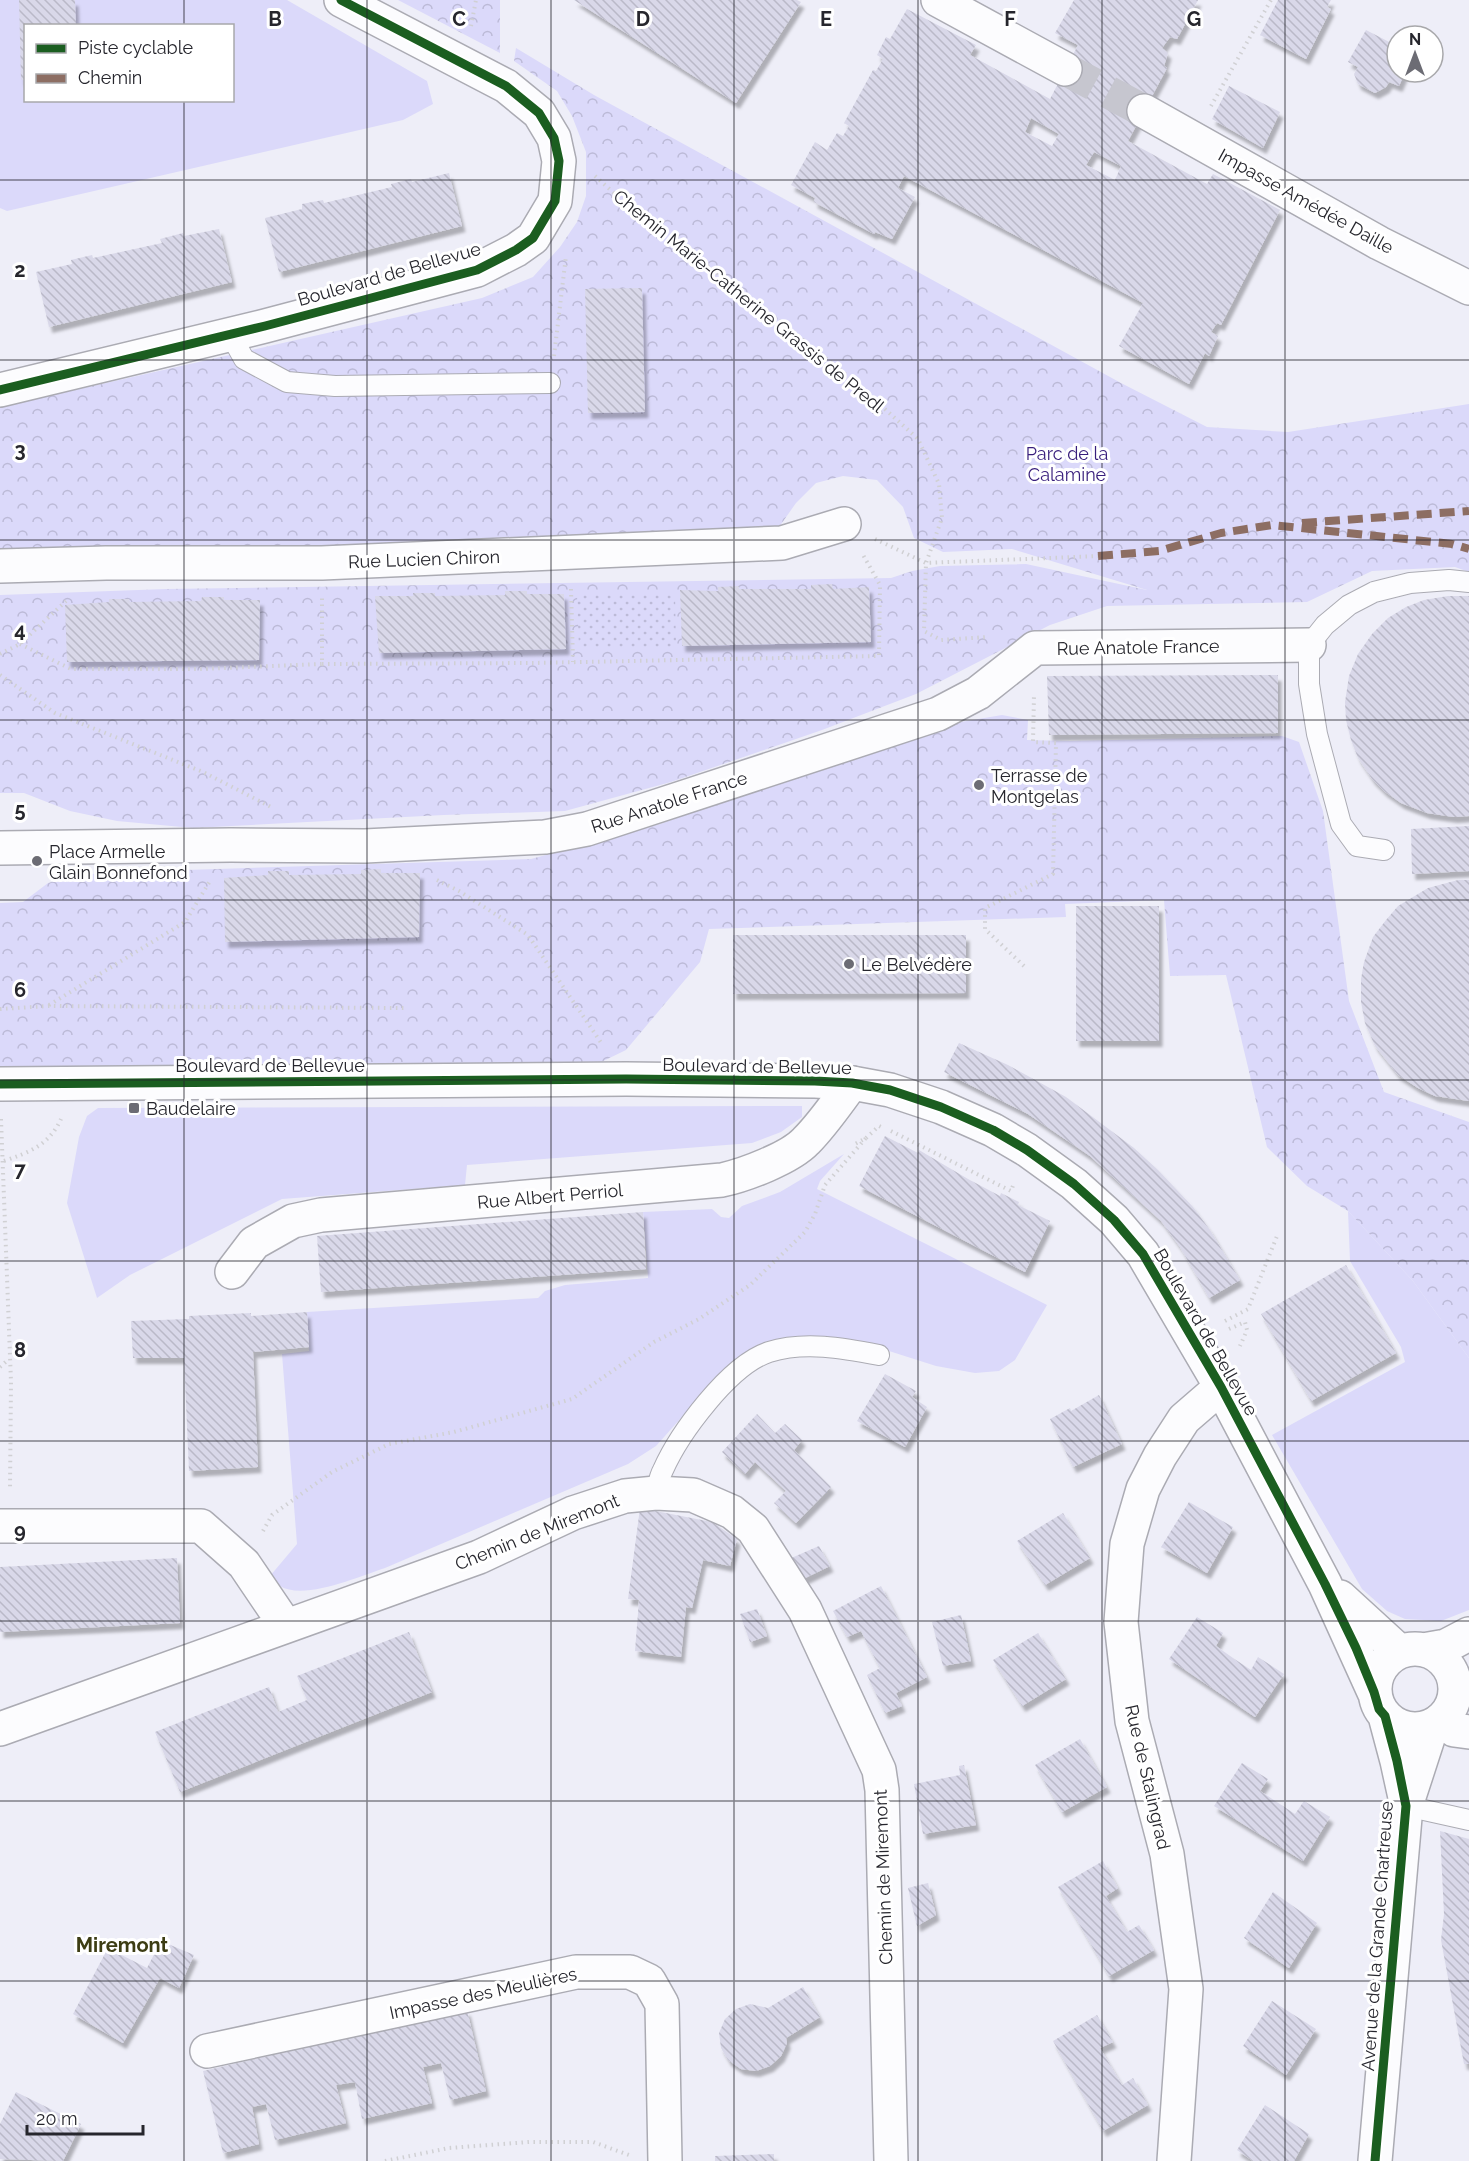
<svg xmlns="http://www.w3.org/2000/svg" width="1469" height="2161" font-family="Raleway,sans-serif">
<defs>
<pattern id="park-crowns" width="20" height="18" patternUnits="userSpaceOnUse" patternTransform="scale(1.5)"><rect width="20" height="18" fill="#dbd9fa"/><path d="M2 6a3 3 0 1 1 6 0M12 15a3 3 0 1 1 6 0" fill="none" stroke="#bcbad7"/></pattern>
<pattern id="garden-dots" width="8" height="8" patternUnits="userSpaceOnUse" patternTransform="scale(1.5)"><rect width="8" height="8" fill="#dbd9fa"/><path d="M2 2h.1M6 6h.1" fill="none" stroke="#bcbad7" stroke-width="1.8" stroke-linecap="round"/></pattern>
<pattern id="building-back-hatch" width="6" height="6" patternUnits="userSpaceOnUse" patternTransform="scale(1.5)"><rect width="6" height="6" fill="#d9d8e9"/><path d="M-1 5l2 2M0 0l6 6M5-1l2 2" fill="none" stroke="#bab9c8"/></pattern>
<filter id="shadow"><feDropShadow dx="3.5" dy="6" stdDeviation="1.5" flood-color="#0004"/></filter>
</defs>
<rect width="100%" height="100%" fill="#eeeef8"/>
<path fill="#dbd9fa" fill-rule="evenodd" d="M 0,0 L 287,0 L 427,81 L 433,104 L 403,120 L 7,211 L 0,208 ZM 26,26 L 232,26 L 232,100 L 26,100 Z
M 802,1106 L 802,1117 L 781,1132 L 752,1143 L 467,1165 L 465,1185 L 282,1199 L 130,1275 L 97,1298 L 67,1203 L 79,1137 L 87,1116 L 98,1108 Z
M 844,1154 L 820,1181 L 817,1189 L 1047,1305 L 1015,1360 L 999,1371 L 975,1373 L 936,1366 L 867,1344 L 761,1345 L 746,1353 L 723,1371 L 656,1446 L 628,1464 L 385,1568 C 360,1576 304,1601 280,1586 C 277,1584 273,1579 270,1576 L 297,1544 L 282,1354 L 309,1351 L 307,1312 L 538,1298 L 545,1291 L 565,1285 L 648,1278 L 643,1212 L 712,1209 L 721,1217 L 729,1218 L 742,1206 L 780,1192 Z
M 1348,1211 L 1413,1281 L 1469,1358 L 1469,1610 L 1441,1621 L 1405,1619 L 1387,1611 L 1362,1589 L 1272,1435 L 1405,1362 L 1401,1347 L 1350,1261 Z"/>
<path fill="url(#park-crowns)" d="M 398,0 L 500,0 L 500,53 Z
M 516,48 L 594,95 L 1121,383 L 1207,427 L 1288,432 L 1469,404 L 1469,572 L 1455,567 L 1372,571 L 1307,602 L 1107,606 L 1050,625 L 916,694 L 822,730 L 671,782 L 565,811 L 444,815 L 193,828 L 117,821 L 70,811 L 24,793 L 0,793 L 0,595 L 166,589 L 891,578 L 912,571 L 940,566 L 1026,564 L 1147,590 L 1012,549 L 943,552 L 914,538 L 903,507 L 877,480 L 843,476 L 816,483 L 796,503 L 777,530 L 335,548 L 0,551 L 0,407 L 482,298 L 533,277 L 560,247 L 577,222 L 586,196 L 586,152 L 572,116 L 557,91 L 514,61 Z
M 1002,715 L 1028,720 L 1027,740 L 1070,741 L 1282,736 L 1299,742 L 1323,811 L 1349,1001 L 1384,1092 L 1469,1122 L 1469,1358 L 1413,1281 L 1348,1211 L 1307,1186 L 1267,1147 L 1226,975 L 1170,976 L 1164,900 L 1065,904 L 1066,917 L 709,929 L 700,962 L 626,1050 L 593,1066 L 0,1068 L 0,903 L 23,902 L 48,883 L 76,875 L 123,872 L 531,859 L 660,824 L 937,726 Z"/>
<path fill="url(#garden-dots)" d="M 675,594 L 676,647 L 579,649 L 577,595 Z"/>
<path fill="url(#building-back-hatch)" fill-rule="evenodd" filter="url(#shadow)" d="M 19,0 L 75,0 L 76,26 L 26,26 L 26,80 L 21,80 Z
M 574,0 L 797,0 L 801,2 L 736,103 Z
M 1074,0 L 1198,0 L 1177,39 L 1170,37 L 1162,48 L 1168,53 L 1164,66 L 1167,68 L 1128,141 L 1207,184 L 1213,174 L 1280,210 L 1221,325 L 1217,323 L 1211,332 L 1218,336 L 1209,356 L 1205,353 L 1189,384 L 1119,346 L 1143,303 L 904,176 L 898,188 L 915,197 L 892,239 L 875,232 L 874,234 L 814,202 L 815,198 L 791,185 L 815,142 L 827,150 L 837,133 L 843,136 L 849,126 L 844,123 L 873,70 L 876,71 L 883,59 L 877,55 L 886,37 L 890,39 L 907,9 L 976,45 L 970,55 L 1050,99 L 1078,45 L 1055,33 ZM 1031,118 L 1059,134 L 1052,146 L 1025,132 ZM 1094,152 L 1121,166 L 1115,180 L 1086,165 Z
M 1278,0 L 1331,0 L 1327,7 L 1331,9 L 1306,59 L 1260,35 Z
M 1366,30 L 1397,46 L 1397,72 L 1405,72 L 1399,86 L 1389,82 L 1386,87 L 1375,93 L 1358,84 L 1354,74 L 1358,67 L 1348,62 Z
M 1229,86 L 1280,112 L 1263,148 L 1212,119 Z
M 449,173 L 462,226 L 279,272 L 265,218 L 302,209 L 302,204 L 323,200 L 324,203 L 392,187 L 391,184 L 411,179 L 412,182 Z
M 219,229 L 232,282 L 49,327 L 36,272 L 72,264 L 71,260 L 92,255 L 93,258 L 162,243 L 160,239 L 183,233 L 184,236 Z
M 642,288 L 645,412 L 588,413 L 585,289 Z
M 832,584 L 833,589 L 869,587 L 871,642 L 682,646 L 680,590 L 718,591 L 718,587 L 739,586 L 739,589 L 811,589 L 811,585 Z
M 505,591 L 527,591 L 527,594 L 564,594 L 566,649 L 379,653 L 375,596 L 413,596 L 413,593 L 435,593 L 435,596 L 505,595 Z
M 1448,596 L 1469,596 L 1469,816 L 1454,817 L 1427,813 L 1401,803 L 1384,791 L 1372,779 L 1358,758 L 1351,740 L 1346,720 L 1345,702 L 1349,676 L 1358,654 L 1372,634 L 1388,618 L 1406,607 L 1424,600 Z
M 202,597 L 224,597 L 224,600 L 260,600 L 259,660 L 67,662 L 65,605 L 109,602 L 109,599 L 129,599 L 130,602 L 201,601 Z
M 1278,675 L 1278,733 L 1049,735 L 1047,676 Z
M 1469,826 L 1469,871 L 1412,874 L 1411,829 Z
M 381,869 L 381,873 L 420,873 L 419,937 L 225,942 L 224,878 L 268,875 L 268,871 L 289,871 L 289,875 L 361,874 L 361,870 Z
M 1458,880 L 1469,880 L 1469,1101 L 1435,1096 L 1418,1088 L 1398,1075 L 1375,1046 L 1365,1023 L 1361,1002 L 1361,979 L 1364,962 L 1373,937 L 1386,920 L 1398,906 L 1428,888 Z
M 1076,906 L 1159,906 L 1159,1041 L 1076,1041 Z
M 733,935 L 966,935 L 966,993 L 733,994 Z
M 959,1043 L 1008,1065 L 1066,1097 L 1134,1148 L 1158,1170 L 1193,1207 L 1210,1230 L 1240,1280 L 1209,1298 L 1180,1247 L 1161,1221 L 1090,1156 L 1028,1114 L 944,1072 Z
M 885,1136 L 918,1153 L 919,1150 L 968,1179 L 1000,1196 L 1001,1193 L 1019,1202 L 1018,1205 L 1050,1221 L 1025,1272 L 859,1186 Z
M 643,1212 L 646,1269 L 321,1292 L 317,1236 Z
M 1346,1265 L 1396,1353 L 1311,1401 L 1261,1314 Z
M 307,1312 L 309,1347 L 253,1352 L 258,1467 L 189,1471 L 184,1358 L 133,1358 L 131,1321 L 189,1319 L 189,1316 L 251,1313 L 251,1316 Z
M 885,1374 L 916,1391 L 912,1397 L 927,1407 L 905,1447 L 857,1421 Z
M 1099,1395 L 1122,1444 L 1073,1467 L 1050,1419 L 1070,1408 L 1071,1411 Z
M 757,1414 L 775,1433 L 785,1424 L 802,1440 L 794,1450 L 831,1487 L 796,1523 L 774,1503 L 786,1491 L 755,1462 L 745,1474 L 722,1452 Z
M 1189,1502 L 1233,1527 L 1207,1573 L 1161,1547 Z
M 640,1508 L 712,1522 L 737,1539 L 730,1566 L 703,1560 L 692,1608 L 686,1607 L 681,1657 L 635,1651 L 639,1600 L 628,1599 Z
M 1063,1513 L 1090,1558 L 1045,1585 L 1017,1541 Z
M 819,1546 L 830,1566 L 799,1581 L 789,1559 Z
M 177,1558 L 180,1623 L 0,1632 L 0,1567 Z
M 881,1586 L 927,1677 L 896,1693 L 902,1706 L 885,1713 L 867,1675 L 880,1668 L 870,1649 L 861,1631 L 847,1637 L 833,1611 Z
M 757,1609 L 767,1636 L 750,1642 L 740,1614 Z
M 961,1615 L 971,1661 L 943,1666 L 932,1622 Z
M 1197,1617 L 1223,1633 L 1216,1646 L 1233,1658 L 1251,1670 L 1258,1657 L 1284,1674 L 1255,1717 L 1169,1659 Z
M 409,1632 L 432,1692 L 180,1792 L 155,1732 L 269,1687 L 278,1712 L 307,1700 L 297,1676 Z
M 1038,1633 L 1066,1679 L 1022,1706 L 993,1660 Z
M 1080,1739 L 1107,1787 L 1062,1812 L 1035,1765 Z
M 1242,1763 L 1268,1779 L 1260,1791 L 1295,1814 L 1304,1801 L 1330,1817 L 1303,1861 L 1214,1806 Z
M 964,1765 L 976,1825 L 923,1834 L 914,1784 L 960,1775 L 959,1766 Z
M 1440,1831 L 1469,1839 L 1469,2064 L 1464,2064 L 1441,1940 L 1444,1914 Z
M 1103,1861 L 1118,1888 L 1106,1896 L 1127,1932 L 1139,1925 L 1154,1950 L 1109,1976 L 1058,1887 Z
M 928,1883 L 936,1915 L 917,1926 L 908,1888 Z
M 1273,1892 L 1317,1923 L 1289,1968 L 1244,1938 Z
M 161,1941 L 194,1955 L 179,1988 L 160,1978 L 123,2043 L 73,2014 L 108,1948 L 147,1968 Z
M 803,1987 L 820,2017 L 786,2038 L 787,2043 L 781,2056 L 770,2066 L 756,2071 L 741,2069 L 728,2060 L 721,2048 L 719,2033 L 725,2019 L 736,2009 L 750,2004 L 768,2008 Z
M 1272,2001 L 1316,2029 L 1286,2075 L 1243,2046 Z
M 467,2010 L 486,2091 L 450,2100 L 441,2063 L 423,2067 L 432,2103 L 362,2119 L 355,2082 L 336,2085 L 346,2123 L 275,2140 L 266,2104 L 252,2107 L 259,2144 L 223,2153 L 203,2071 Z
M 1097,2015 L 1113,2042 L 1100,2048 L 1122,2085 L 1133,2078 L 1148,2105 L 1103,2131 L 1053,2041 Z
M 16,2092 L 81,2124 L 63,2161 L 0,2159 L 0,2124 Z
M 1265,2105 L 1309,2134 L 1294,2161 L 1253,2161 L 1237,2150 Z
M 774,2154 L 774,2161 L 715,2161 L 715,2156 Z"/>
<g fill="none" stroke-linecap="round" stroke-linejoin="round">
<path stroke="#c6c6cf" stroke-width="33" stroke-dasharray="33 16" stroke-linecap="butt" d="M 1065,69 L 1144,111"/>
<g stroke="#ababb3" stroke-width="22">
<path id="service" d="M 230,334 L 244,359 L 287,382 L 335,386 L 550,383
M 1384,850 L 1357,846 L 1341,824 L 1317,734 L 1309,684 L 1309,645 L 1325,625 L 1349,605 L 1374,592 L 1410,583 L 1449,580 L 1469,582
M 656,1493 C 658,1485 659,1477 663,1470 C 679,1434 729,1365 769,1352 C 804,1341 843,1348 879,1355
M 1406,1806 L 1469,1820"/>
</g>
<g stroke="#ababb3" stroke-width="36">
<path id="minor" d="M 938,0 L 1065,69
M 1144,111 L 1379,243 L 1469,288
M 0,566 L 106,563 L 322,563 L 782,543 L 844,524
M 0,848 L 231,845 L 365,846 L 545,837 L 587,829 L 938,714 L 978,693 L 1035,648 L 1309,645
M 232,1272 L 254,1243 L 293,1221 L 321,1215 L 722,1180 C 745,1175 790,1158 806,1141 C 823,1124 837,1103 852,1083
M 0,1526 L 201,1526 L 244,1564 L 286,1626
M 1442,1719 L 1454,1730 L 1469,1732
M 0,1729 L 479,1557 L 573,1513 L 625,1496 L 656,1493 L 693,1495 L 732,1512 L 753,1529 L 805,1610 L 879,1770 L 882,1790 L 891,2161
M 207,2051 L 576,1972 L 630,1972 L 649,1981 L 662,2004 L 665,2161
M 1174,2161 L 1186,1989 L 1167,1854 L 1132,1721 L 1121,1622 L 1127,1544 L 1143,1489 L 1160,1456 L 1184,1419 L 1221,1387"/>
</g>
<g stroke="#ababb3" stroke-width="36">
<path id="secondary" d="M 0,390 L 265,326 L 477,270 L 516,250 L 533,238 L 555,201 L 559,161 L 554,138 L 539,113 L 506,86 L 341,0
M 0,1084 L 626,1079 L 815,1081 L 852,1083 L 890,1090 L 941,1107 L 993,1130 L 1027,1150 L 1074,1184 L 1114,1220 L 1143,1254 L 1221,1387 L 1325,1584 L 1374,1692
M 1340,1597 L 1399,1651
M1375 1689a40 40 0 1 1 80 0a40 40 0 1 1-80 0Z
M 1423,1650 L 1446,1646 L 1469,1634
M 1385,1716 L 1397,1761 L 1406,1802
M 1375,2161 L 1406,1806 L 1432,1726"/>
</g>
<path stroke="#d0d0d3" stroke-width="4" stroke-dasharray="1.5 4.5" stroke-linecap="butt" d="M 471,26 L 476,0
M 1211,106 L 1271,0
M 595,176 L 626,204 L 772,315 L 854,381 L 918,439 L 939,484 L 942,518 L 926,563 L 924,631 L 941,640 L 988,637
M 554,356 L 566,256
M 875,539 L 926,563 L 1098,556
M 571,589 L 573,662
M 20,644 L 71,669 L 200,669 L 322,664 L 322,598
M 0,654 L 20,644 L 66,601
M 322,664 L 532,663 L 879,656 L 880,585 L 862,553
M 0,675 L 55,713 L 203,772 L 271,807
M 437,880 L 459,891 L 528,935 L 602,1044
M 1024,966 L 985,929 L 985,908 L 1053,874 L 1056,743 L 1033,742 L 1034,695
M 49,1005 L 185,922 L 210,881
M 0,1009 L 48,1006 L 406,1008
M 1,1119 L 11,1382 L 10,1489
M 891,1131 L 1011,1191 L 1014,1183
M 866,1138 L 879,1126 L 881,1127
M 4,1161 C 30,1152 49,1145 61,1119
M 1225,1321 L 1248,1309 L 1277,1236
M 1229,1329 L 1245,1322 L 1247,1330 L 1240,1346
M 0,1367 L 9,1359
M 263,1531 L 272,1515 L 332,1472 L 389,1444 L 454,1432 L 572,1399 L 654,1342 L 699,1319 L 750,1285 L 805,1232 L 815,1214 L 825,1185 L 866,1138 L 853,1145
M 385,2161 L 449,2148 L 529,2142 L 593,2142 L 629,2155"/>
<use href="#service" stroke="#fcfcfe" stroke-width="20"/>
<use href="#minor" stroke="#fcfcfe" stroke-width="33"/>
<use href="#secondary" stroke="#fcfcfe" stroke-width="33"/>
<path stroke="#8d6e63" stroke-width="8" stroke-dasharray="15 8" stroke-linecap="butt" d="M 1302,523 L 1469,511
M 1098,556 L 1159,551 L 1221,533 L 1272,525 L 1452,544 L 1469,549"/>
<g stroke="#fff" stroke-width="13">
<path id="cycleway" d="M 0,390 L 265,326 L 477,270 L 516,250 L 533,238 L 555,201 L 559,161 L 554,138 L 539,113 L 506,86 L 341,0
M 0,1084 L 626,1079 L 815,1081 L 852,1083 L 890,1090 L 941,1107 L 993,1130 L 1027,1150 L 1074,1184 L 1114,1220 L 1143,1254 L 1221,1387 L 1325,1584 L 1356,1648 L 1374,1692 L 1379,1709 L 1385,1716 L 1397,1761 L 1406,1806 L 1375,2161"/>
</g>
<use href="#cycleway" stroke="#1b5e20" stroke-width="9"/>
</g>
<path fill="none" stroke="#26262d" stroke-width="1.5" stroke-opacity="0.55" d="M 184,0 L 184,26M 367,0 L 367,2161M 551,0 L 551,2161M 734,0 L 734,2161M 918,0 L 918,2161M 1102,0 L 1102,2161M 1285,0 L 1285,2161M 184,100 L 184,2161M 0,180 L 1469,180M 0,360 L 1469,360M 0,540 L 1469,540M 0,720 L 1469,720M 0,900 L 1469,900M 0,1080 L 1469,1080M 0,1261 L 1469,1261M 0,1441 L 1469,1441M 0,1621 L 1469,1621M 0,1801 L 1469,1801M 0,1981 L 1469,1981"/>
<g fill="#6c6c74" stroke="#fff" stroke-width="2">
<circle cx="979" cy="785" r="6"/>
<circle cx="37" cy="861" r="6"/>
<circle cx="849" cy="964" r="6"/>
<rect x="128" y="1102" width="12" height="12" rx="3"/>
</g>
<g text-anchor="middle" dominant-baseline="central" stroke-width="6" stroke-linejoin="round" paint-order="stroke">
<g font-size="18" fill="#26262d" stroke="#fff">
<text transform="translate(1306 201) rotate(29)">Impasse Amédée Daille</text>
<text transform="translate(389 274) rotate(-16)">Boulevard de Bellevue</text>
<text transform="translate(749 301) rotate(39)">Chemin Marie-Catherine Grassis de Predl</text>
<text transform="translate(424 559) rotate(-2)">Rue Lucien Chiron</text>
<text transform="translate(1138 647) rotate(-1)">Rue Anatole France</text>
<text transform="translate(669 802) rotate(-18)">Rue Anatole France</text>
<text x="270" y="1065">Boulevard de Bellevue</text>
<text transform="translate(757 1066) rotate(1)">Boulevard de Bellevue</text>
<text transform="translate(550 1196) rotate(-5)">Rue Albert Perriol</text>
<text transform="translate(1206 1332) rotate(60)">Boulevard de Bellevue</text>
<text transform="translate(537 1532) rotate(-22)">Chemin de Miremont</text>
<text transform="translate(1148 1777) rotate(77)">Rue de Stalingrad</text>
<text transform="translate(883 1877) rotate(-92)">Chemin de Miremont</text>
<text transform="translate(1377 1936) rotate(-86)">Avenue de la Grande Chartreuse</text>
<text transform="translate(483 1993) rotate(-12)">Impasse des Meulières</text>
</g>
<g font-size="18" fill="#381e7c" stroke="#fff">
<text x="1067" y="453">Parc de la<tspan x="1067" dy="21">Calamine</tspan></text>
</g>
<g font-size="18" fill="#26262d" stroke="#fff" text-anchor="start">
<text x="991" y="775">Terrasse de<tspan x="991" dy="21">Montgelas</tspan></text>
<text x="49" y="851">Place Armelle<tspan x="49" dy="21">Glain Bonnefond</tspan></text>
<text x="861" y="964">Le Belvédère</text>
<text x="146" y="1108">Baudelaire</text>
</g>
<g font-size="20" font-weight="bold" fill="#3d3d14" stroke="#fff">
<text x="122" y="1945">Miremont</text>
</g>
</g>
<g font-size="20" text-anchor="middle" font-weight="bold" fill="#26262d" stroke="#fff" stroke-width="6" stroke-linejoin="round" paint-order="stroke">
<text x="275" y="26">B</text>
<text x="459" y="26">C</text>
<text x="643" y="26">D</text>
<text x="826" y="26">E</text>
<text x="1010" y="26">F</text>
<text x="1194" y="26">G</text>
<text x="20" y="277">2</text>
<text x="20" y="457">3</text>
<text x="20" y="637">4</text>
<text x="20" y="817">5</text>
<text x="20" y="997">6</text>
<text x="20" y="1177">7</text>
<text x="20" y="1357">8</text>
<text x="20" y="1538">9</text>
</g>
<rect x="24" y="24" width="210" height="78" fill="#ffffff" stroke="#a8a8ab" stroke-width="1.5"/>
<rect x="36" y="44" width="30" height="9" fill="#1b5e20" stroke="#a8a8ab" stroke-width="1.5"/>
<text x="78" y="54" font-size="18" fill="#26262d">Piste cyclable</text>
<rect x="36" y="74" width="30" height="9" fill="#8d6e63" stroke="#a8a8ab" stroke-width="1.5"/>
<text x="78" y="84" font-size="18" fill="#26262d">Chemin</text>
<g transform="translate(1415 54)"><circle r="28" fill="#ffffff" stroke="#a8a8ab" stroke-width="1.5"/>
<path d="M0-4.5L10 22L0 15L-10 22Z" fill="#6c6c74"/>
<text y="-9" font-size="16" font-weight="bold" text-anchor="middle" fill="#26262d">N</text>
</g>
<path d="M27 2125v9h116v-9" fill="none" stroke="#26262d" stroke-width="3"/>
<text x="36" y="2125" font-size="18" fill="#26262d" stroke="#ffffff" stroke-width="4.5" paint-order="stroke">20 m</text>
</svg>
